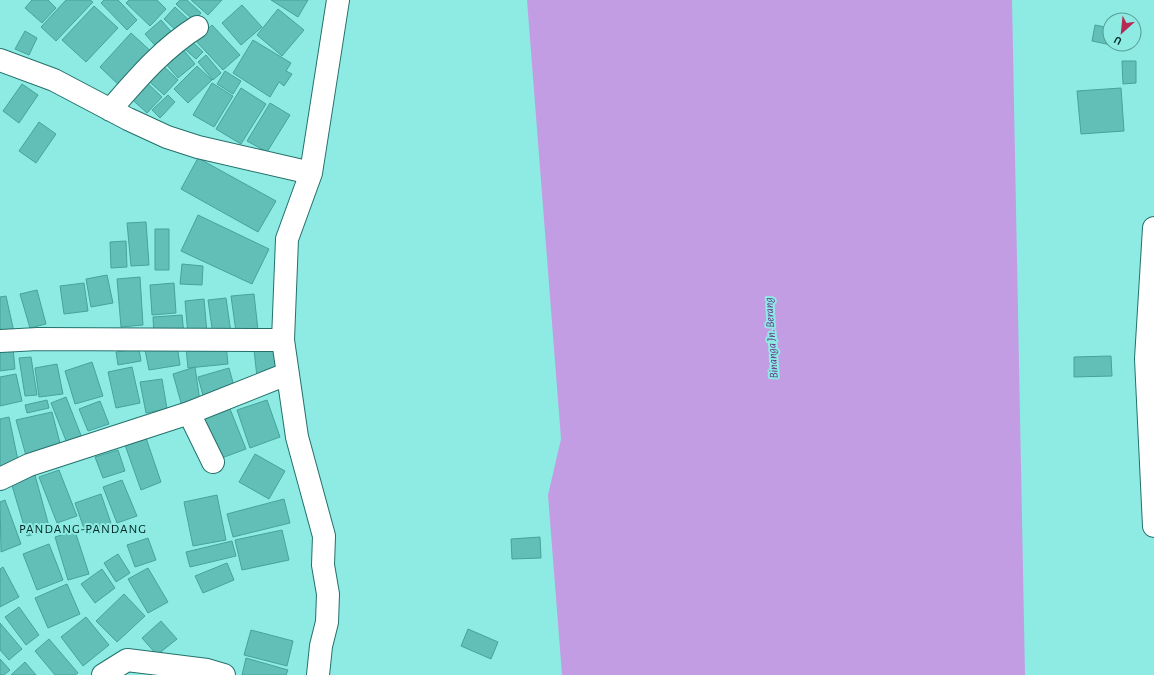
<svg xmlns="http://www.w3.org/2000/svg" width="1154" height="675" font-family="'Alegreya Sans',sans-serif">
<rect width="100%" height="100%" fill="#8debe3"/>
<path fill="#c39de4" d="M 527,0 L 1012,0 L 1025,675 L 562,675 L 548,495 L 561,439 Z"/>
<path fill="#61bfb7" stroke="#43a49c" d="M 32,0 L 48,0 L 56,8 L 42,23 L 25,8 Z
M 66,0 L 90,0 L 93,2 L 56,41 L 41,27 Z
M 104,0 L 118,0 L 137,20 L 127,30 L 101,3 Z
M 129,0 L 157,0 L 166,9 L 150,26 L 126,3 Z
M 180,0 L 187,0 L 201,13 L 194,21 L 176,4 Z
M 191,0 L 222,0 L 208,15 Z
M 271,0 L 308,0 L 298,17 Z
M 242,5 L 262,27 L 241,45 L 222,23 Z
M 94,6 L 118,28 L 86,62 L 62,40 Z
M 175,7 L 192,23 L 181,35 L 164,19 Z
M 278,9 L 304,30 L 282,56 L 257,35 Z
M 161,20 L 176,37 L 160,51 L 145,34 Z
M 212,25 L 240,55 L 223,70 L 195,40 Z
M 1095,25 L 1110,28 L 1110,44 L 1132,44 L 1131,49 L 1092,41 Z
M 25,31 L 37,38 L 29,55 L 15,49 Z
M 131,33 L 155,55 L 123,89 L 100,67 Z
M 186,36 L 203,52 L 196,59 L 179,44 Z
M 253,40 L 291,63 L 286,71 L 292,74 L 284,86 L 279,82 L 270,97 L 233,73 Z
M 177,42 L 195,64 L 178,78 L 160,57 Z
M 206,55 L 221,73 L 213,80 L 198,62 Z
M 156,59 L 178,80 L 164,95 L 141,74 Z
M 1122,61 L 1136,61 L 1136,83 L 1123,84 Z
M 197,66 L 212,80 L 188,103 L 174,89 Z
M 225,71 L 241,81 L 233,94 L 217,84 Z
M 141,77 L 162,97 L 147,113 L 126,94 Z
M 212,83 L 233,96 L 214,127 L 193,115 Z
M 22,84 L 38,95 L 19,123 L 3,111 Z
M 241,88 L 266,104 L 241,144 L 216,129 Z
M 1121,88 L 1124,131 L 1081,134 L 1077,91 Z
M 168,95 L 175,102 L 160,118 L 152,110 Z
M 270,103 L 290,115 L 267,152 L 247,141 Z
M 39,122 L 56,134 L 36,163 L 19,151 Z
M 198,158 L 276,201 L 258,232 L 181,189 Z
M 198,215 L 269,249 L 252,284 L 181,251 Z
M 146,222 L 149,265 L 131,266 L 127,223 Z
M 155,229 L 169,229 L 169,270 L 155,270 Z
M 126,241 L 127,267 L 111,268 L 110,242 Z
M 182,264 L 203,266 L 202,285 L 180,284 Z
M 107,275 L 113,303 L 91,307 L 86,279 Z
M 140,277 L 143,325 L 121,327 L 117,279 Z
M 84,283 L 88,311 L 64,314 L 60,286 Z
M 174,283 L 176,313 L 152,315 L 150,285 Z
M 37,290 L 46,324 L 30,328 L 20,294 Z
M 254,294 L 258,330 L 236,332 L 231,296 Z
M 6,296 L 14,332 L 0,335 L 0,297 Z
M 226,298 L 231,333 L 213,335 L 208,300 Z
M 204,299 L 207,333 L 188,335 L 185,301 Z
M 182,315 L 184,334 L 154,337 L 153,317 Z
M 177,345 L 180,365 L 149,370 L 145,350 Z
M 226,345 L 228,364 L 188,368 L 186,348 Z
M 278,347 L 281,374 L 257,377 L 254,350 Z
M 13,348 L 15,369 L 0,371 L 0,349 Z
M 139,349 L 141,361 L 118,365 L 116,352 Z
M 1111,356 L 1112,376 L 1074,377 L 1074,357 Z
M 31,357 L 37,395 L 25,396 L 19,358 Z
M 92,362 L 103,396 L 75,404 L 65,371 Z
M 57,364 L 63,394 L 39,397 L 35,368 Z
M 132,367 L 140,403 L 116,408 L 108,372 Z
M 195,367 L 201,408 L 183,410 L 173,374 Z
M 229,368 L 235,390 L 204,399 L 198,377 Z
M 16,374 L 22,401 L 0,406 L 0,377 Z
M 162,379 L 167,409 L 146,413 L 140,382 Z
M 66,397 L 82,438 L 67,443 L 51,403 Z
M 47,400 L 49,408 L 27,413 L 25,405 Z
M 267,400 L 280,437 L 250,448 L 237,410 Z
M 100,401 L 109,424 L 88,431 L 79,409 Z
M 230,409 L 246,449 L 219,459 L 203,419 Z
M 52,412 L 62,451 L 27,459 L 16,420 Z
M 9,417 L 19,465 L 0,469 L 0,419 Z
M 146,438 L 161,482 L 141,490 L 125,445 Z
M 118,450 L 125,471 L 103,478 L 95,457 Z
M 255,454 L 285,471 L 269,499 L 239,482 Z
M 59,470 L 77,516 L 57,523 L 39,477 Z
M 35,475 L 50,530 L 27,536 L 11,482 Z
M 122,480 L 137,516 L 117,523 L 103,487 Z
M 101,494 L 112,526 L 86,534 L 75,503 Z
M 217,495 L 226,540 L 193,546 L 184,502 Z
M 284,499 L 290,523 L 233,537 L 227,514 Z
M 5,500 L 21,544 L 1,552 L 0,502 Z
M 282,530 L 289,560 L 242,570 L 235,540 Z
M 75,531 L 89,574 L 68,580 L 55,537 Z
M 540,537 L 541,558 L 512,559 L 511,539 Z
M 148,538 L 156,560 L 135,567 L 127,545 Z
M 232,541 L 236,556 L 190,567 L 186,552 Z
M 49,544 L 63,580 L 37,590 L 23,554 Z
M 118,554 L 130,573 L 116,582 L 104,563 Z
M 227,563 L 234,580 L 203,593 L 195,576 Z
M 3,567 L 19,597 L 0,607 L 0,569 Z
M 148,568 L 168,602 L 148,613 L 128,579 Z
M 102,569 L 115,588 L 95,603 L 81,584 Z
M 67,584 L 80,614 L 48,628 L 35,598 Z
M 124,594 L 145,616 L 117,642 L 96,621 Z
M 19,607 L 39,635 L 26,645 L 5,617 Z
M 86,617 L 109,645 L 83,666 L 61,637 Z
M 161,621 L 177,639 L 157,655 L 142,638 Z
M 0,623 L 22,649 L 9,660 L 0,650 Z
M 468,629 L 498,642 L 491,659 L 461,646 Z
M 251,630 L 293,641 L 287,666 L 244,655 Z
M 49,639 L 78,673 L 75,675 L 55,675 L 35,651 Z
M 246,658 L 288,670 L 286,675 L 242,675 Z
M 0,659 L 10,670 L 4,675 L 0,675 Z
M 25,662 L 36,675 L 11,675 Z"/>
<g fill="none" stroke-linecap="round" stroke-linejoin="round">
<g stroke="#25706b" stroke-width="24">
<path id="minor" d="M 0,60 L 54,80 L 128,119 L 167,137 L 198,147 L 311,173
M 110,110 C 137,79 162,49 197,27
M 1154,228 L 1146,359 L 1154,526
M 0,341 L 38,339 L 283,340
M 189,413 L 213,462
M 0,479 L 29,465 L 189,413 L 287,374
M 103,675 L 127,660 L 207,670 L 224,675
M 318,675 L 321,646 L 327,622 L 328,594 L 323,565 L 324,536 L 297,437 L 283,340 L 287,239 L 311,173 L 338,0"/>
</g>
<use href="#minor" stroke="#fff" stroke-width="22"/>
</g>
<g text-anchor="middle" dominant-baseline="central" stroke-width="4" stroke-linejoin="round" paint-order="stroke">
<g font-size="12" font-style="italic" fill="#68388c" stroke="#8debe3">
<text transform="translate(771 338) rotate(-94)">Binanga Jn. Berang</text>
</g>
<g font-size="13" letter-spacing="1" fill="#002825" stroke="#8debe3">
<text x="83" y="529">PANDANG-PANDANG</text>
</g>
</g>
<g transform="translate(1122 32) rotate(207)"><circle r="19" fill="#8debe3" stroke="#559d97"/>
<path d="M0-3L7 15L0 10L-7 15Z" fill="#b72854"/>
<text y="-6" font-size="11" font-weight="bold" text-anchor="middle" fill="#002825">U</text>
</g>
</svg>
